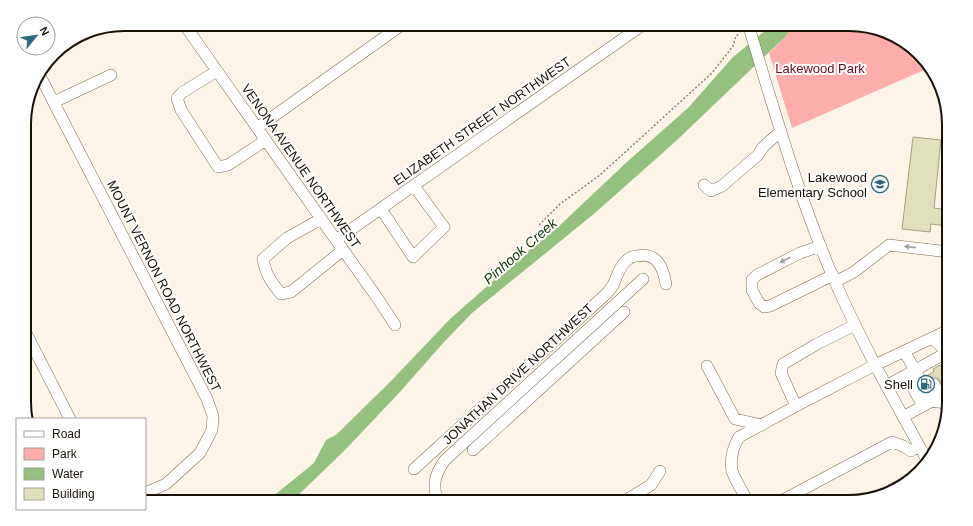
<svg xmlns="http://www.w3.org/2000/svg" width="973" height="526" font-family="Helvetica,sans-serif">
<rect width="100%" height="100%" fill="#fdf4e8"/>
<path fill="#fcadac" d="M 795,24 L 849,24 L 894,34 L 931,67 L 792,128 L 769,53 L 783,39 Z"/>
<path fill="#95c17f" d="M 772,24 L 795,24 L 785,37 L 676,141 L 595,213 L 472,313 L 444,342 L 399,393 L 345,450 L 291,502 L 266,502 L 314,463 L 326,440 L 336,435 L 392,380 L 450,319 L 511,265 L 558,227 L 628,161 L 688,108 L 733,57 L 770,27 Z"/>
<path fill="#e1e0bc" stroke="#a2a17f" d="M 913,137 L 941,140 L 934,208 L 948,210 L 948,226 L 931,224 L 930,232 L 902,229 Z
M 946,362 L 949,367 L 949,394 L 948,394 L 938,378 L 934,377 L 931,378 L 928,382 L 926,381 L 926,376 L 934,372 L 933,369 Z"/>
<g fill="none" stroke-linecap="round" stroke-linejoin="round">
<path stroke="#dbd2c6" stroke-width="11" stroke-dasharray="11 5.5" stroke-linecap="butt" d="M 929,375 L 934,384"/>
<g stroke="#7f6c50" stroke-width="12">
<path id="minor" d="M 184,24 L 336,240 L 376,296 L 395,325
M 748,24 C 774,109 798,195 833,277 C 860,340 894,400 927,460
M 217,71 L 183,92 L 177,98 L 181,110 L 218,167 L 228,165 L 266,140
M 39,74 L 207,399 L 213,416 L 212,430 L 200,453 L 166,484 L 145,493
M 54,102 L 111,75
M 257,128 L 403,24
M 704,185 L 711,191 L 722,186 L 758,155 L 763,147 L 781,131
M 381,209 L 413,257 L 444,227 L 414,186
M 321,219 L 287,238 L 263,259 C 266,275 271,282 281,294 L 291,292 L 343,250
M 336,240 L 644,24
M 821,246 L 800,253 L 757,275 L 752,280 L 752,290 L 759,303 L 764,307 L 770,306 L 833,275
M 835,282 L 854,272 L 889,245 L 949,252
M 25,331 L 70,419
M 932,338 L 949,354
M 904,351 L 920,379
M 707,366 L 735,419 L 762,425
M 906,375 L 923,406
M 934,384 L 945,403
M 886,386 L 948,352
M 925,388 L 932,401
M 796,406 L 781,373 L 783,364 L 817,344 L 855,325
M 903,417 L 932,401 L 945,403 L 949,401
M 473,450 L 624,312
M 414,469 L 605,295 C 608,292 611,289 613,285 C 617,277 619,267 626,261 C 629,258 633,256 637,256 C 657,252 663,267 666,284
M 891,490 L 908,481
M 437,502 C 433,483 434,476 445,460 L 643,279
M 623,502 L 651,485 L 660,471
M 748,502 C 744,494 734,478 732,471 C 730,459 733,447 739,437 L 796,406 L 875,365 L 949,330
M 779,502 L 892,442 L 903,446 L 911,451 L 919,446"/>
</g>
<path stroke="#888075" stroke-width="1.5" stroke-dasharray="2 2" stroke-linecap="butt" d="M 539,225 L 560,204 L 600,175 L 712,73 L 733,46 L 736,36 L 740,33"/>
<use href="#minor" stroke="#fff" stroke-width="11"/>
</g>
<defs><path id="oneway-solid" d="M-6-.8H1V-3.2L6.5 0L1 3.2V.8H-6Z"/></defs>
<g fill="#a3a09b">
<use href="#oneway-solid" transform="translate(910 247) rotate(-174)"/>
<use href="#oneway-solid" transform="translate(785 260) rotate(153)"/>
</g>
<defs>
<g id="school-ring" transform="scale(0.9)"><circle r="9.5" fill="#fff" stroke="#2b6b7f" stroke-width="1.5"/><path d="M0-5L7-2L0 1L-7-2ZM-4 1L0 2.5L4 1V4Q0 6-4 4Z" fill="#2b6b7f"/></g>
<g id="fuel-ring" transform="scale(0.9)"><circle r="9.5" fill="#fff" stroke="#2b6b7f" stroke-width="1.5"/><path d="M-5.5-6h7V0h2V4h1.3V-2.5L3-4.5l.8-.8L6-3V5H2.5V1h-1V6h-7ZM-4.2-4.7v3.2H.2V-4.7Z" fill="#2b6b7f"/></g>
</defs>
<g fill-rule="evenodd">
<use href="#school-ring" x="880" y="184"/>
<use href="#fuel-ring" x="926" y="384"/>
</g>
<g text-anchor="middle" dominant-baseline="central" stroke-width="4" stroke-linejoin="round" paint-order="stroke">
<g font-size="13" fill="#6f091a" stroke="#fff">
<text x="820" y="68">Lakewood Park</text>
</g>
<g font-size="13" fill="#181106" stroke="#fff">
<text transform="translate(482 121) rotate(-35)">ELIZABETH STREET NORTHWEST</text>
<text transform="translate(301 166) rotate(55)">VENONA AVENUE NORTHWEST</text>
<text transform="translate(164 286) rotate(63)">MOUNT VERNON ROAD NORTHWEST</text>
<text transform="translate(518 374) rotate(-43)">JONATHAN DRIVE NORTHWEST</text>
</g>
<g font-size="13" fill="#181106" stroke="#fff" text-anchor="end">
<text x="867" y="177">Lakewood<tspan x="867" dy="15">Elementary School</tspan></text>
<text x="913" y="384">Shell</text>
</g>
<g font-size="14" font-style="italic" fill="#173304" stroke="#fff">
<text transform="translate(520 251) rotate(-41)">Pinhook Creek</text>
</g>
</g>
<path d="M0 0H973V526H0ZM124 31H849A93 93 0 0 1 942 124V402A93 93 0 0 1 849 495H124A93 93 0 0 1 31 402V124A93 93 0 0 1 124 31Z" fill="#fff" fill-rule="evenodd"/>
<path fill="none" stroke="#181106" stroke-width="2" d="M124 31H849A93 93 0 0 1 942 124V402A93 93 0 0 1 849 495H124A93 93 0 0 1 31 402V124A93 93 0 0 1 124 31Z"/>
<rect x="16" y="418" width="130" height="92" fill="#ffffff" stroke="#a3a09b"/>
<rect x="24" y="431" width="20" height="6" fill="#ffffff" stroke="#a3a09b"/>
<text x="52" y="438" font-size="12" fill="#181106">Road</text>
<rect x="24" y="448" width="20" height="12" fill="#fcadac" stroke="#a3a09b"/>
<text x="52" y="458" font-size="12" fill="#181106">Park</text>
<rect x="24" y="468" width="20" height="12" fill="#95c17f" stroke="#a3a09b"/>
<text x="52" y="478" font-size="12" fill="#181106">Water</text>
<rect x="24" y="488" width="20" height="12" fill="#e1e0bc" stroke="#a3a09b"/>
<text x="52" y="498" font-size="12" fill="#181106">Building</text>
<g transform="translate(36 36) rotate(61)"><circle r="19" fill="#ffffff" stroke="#a3a09b"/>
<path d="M0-3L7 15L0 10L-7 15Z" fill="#2b6b7f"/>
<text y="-6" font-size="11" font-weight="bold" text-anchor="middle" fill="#181106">N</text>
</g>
</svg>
